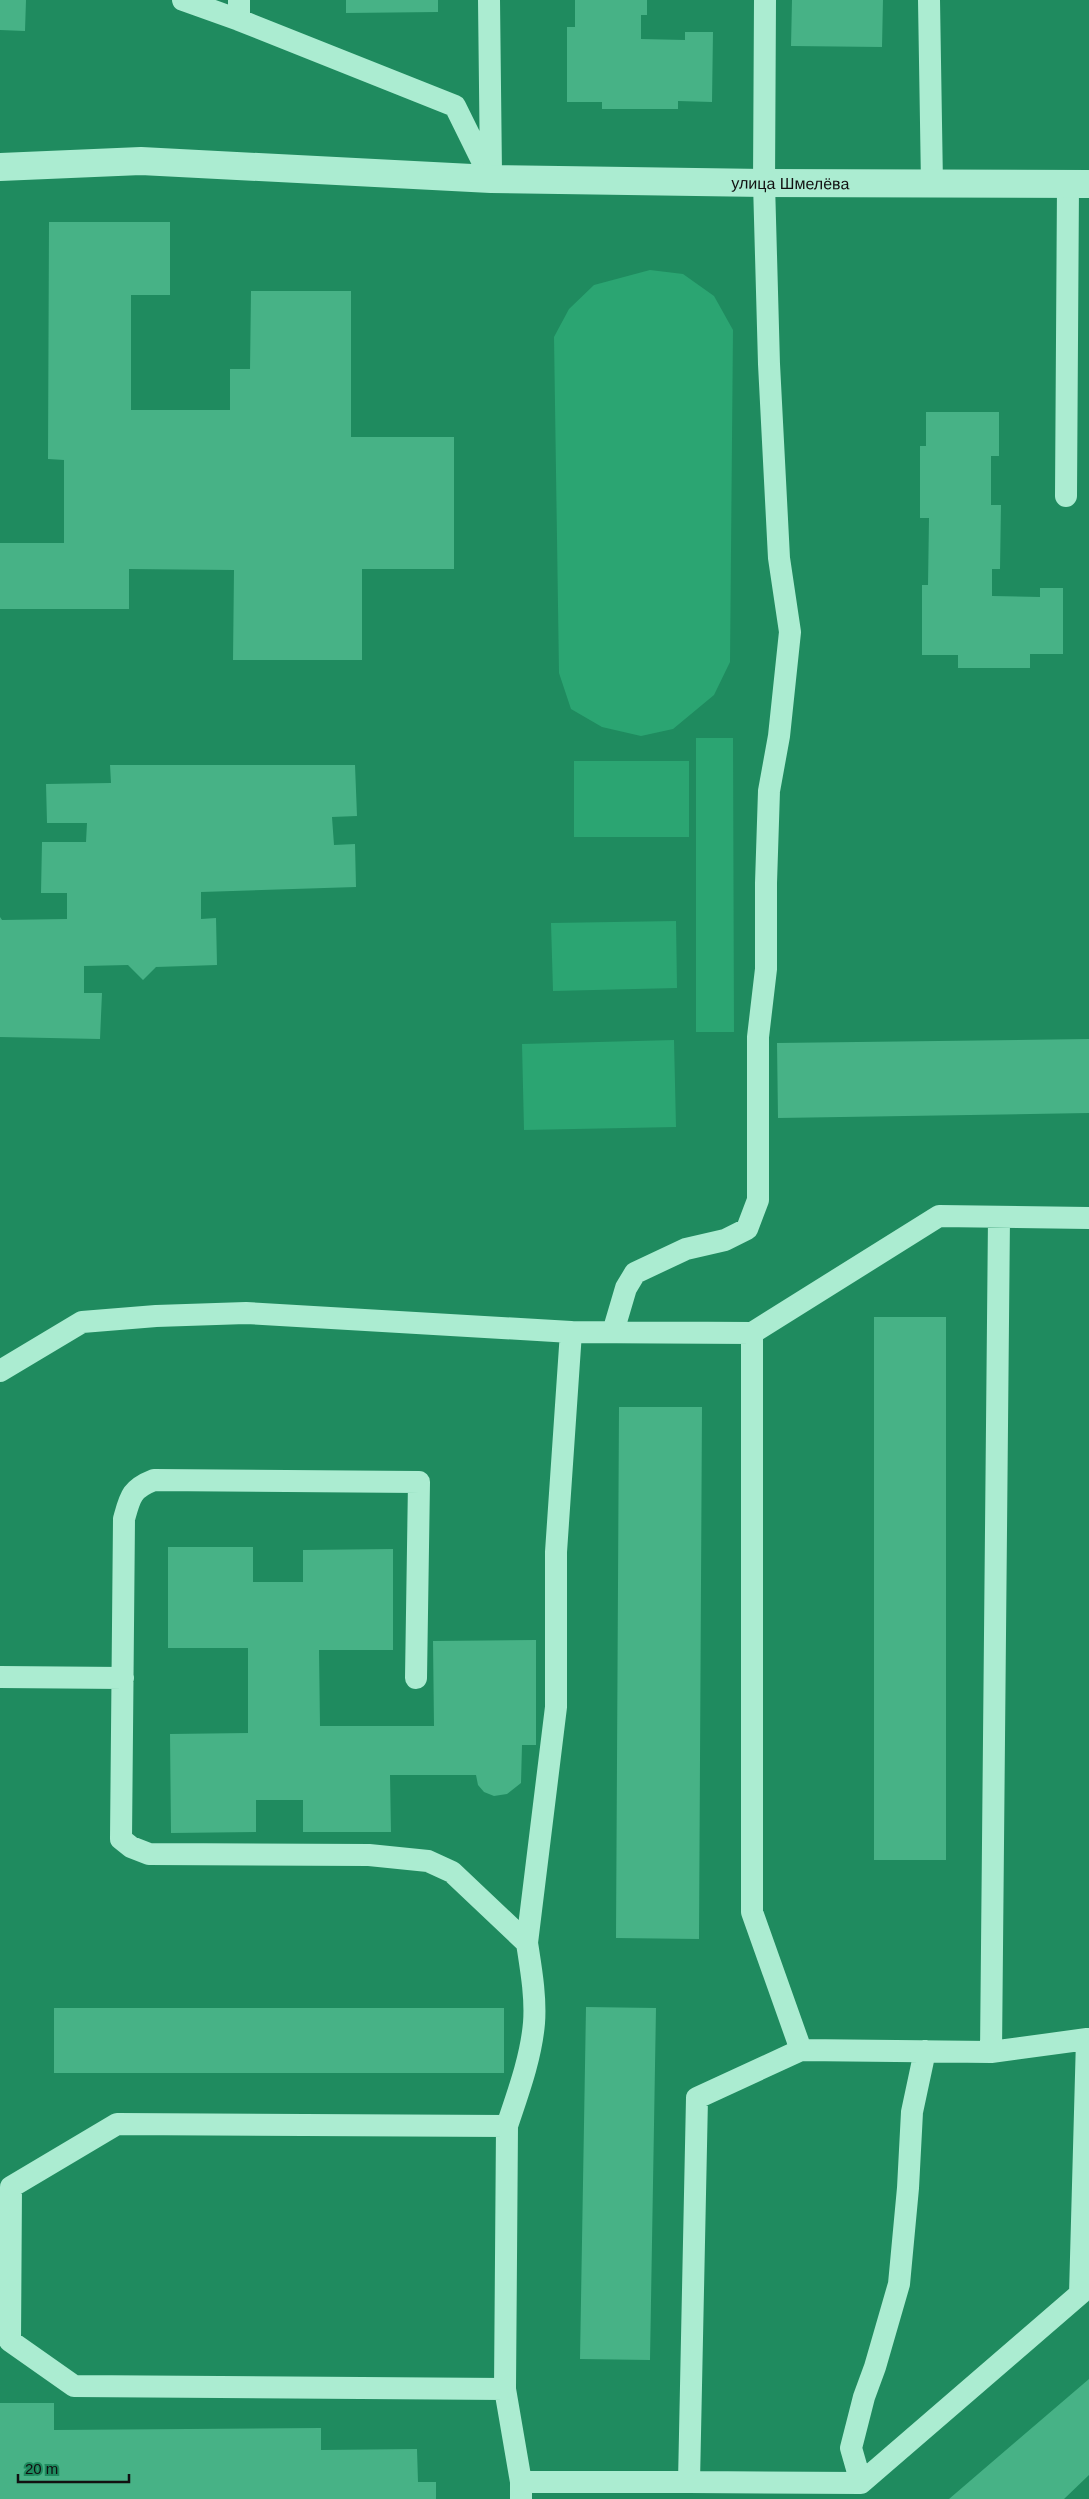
<svg xmlns="http://www.w3.org/2000/svg" width="1089" height="2499" font-family="Arial,sans-serif">
<rect width="100%" height="100%" fill="#1f8b5f"/>
<path fill="#2ba572" d="M 650,270 L 683,274 L 714,296 L 733,330 L 730,662 L 714,695 L 673,729 L 641,736 L 602,727 L 571,709 L 559,673 L 554,337 L 569,309 L 594,285 Z
M 696,738 L 733,738 L 734,1032 L 696,1032 Z
M 574,761 L 689,761 L 689,837 L 574,837 Z
M 676,921 L 677,988 L 553,991 L 551,923 Z
M 674,1040 L 676,1127 L 524,1130 L 522,1044 Z"/>
<path fill="#47b286" d="M 0,0 L 26,0 L 25,31 L 0,30 Z
M 346,0 L 438,0 L 438,12 L 346,13 Z
M 575,0 L 647,0 L 647,15 L 641,15 L 641,39 L 685,40 L 685,32 L 713,32 L 712,102 L 678,101 L 678,109 L 602,109 L 602,102 L 567,102 L 567,27 L 575,27 Z
M 792,0 L 883,0 L 882,47 L 791,46 Z
M 49,222 L 170,222 L 170,295 L 131,295 L 131,410 L 230,410 L 230,369 L 250,369 L 251,291 L 351,291 L 351,437 L 454,437 L 454,569 L 362,569 L 362,660 L 233,660 L 234,570 L 129,569 L 129,609 L 0,609 L 0,543 L 64,543 L 64,460 L 48,459 Z
M 926,412 L 999,412 L 999,456 L 991,456 L 991,505 L 1001,505 L 1000,569 L 992,569 L 992,596 L 1040,597 L 1040,588 L 1063,588 L 1063,654 L 1030,654 L 1030,668 L 958,668 L 958,655 L 922,655 L 922,585 L 928,585 L 929,518 L 920,518 L 920,446 L 926,446 Z
M 110,765 L 355,765 L 357,816 L 332,817 L 334,845 L 355,844 L 356,887 L 201,892 L 201,919 L 216,918 L 217,965 L 156,967 L 143,980 L 128,965 L 84,966 L 84,993 L 102,993 L 100,1039 L 0,1037 L 0,917 L 2,920 L 67,919 L 67,893 L 41,893 L 42,842 L 86,842 L 87,823 L 47,823 L 46,784 L 111,783 Z
M 1089,1039 L 1089,1113 L 778,1118 L 777,1043 Z
M 874,1317 L 946,1317 L 946,1860 L 874,1860 Z
M 619,1407 L 702,1407 L 699,1939 L 616,1938 Z
M 168,1547 L 253,1547 L 253,1582 L 303,1582 L 303,1550 L 393,1549 L 393,1650 L 319,1650 L 320,1726 L 434,1726 L 433,1641 L 536,1640 L 536,1745 L 522,1745 L 521,1783 L 507,1794 L 494,1796 L 484,1792 L 478,1785 L 476,1775 L 390,1775 L 391,1832 L 303,1832 L 303,1800 L 256,1800 L 256,1832 L 171,1833 L 170,1734 L 248,1733 L 248,1648 L 168,1648 Z
M 586,2007 L 656,2008 L 650,2360 L 580,2359 Z
M 54,2008 L 504,2008 L 504,2073 L 54,2073 Z
M 1089,2379 L 1089,2475 L 1064,2499 L 949,2499 Z
M 0,2403 L 54,2403 L 54,2430 L 321,2428 L 321,2450 L 417,2449 L 418,2482 L 436,2482 L 436,2499 L 0,2499 Z"/>
<g fill="none" stroke-linecap="round" stroke-linejoin="round">
<path stroke="#abecd1" stroke-width="22" d="M 183,0 L 239,20
M 239,0 L 239,20 L 455,106 L 491,179
M 489,0 L 491,173
M 929,0 L 932,184
M 1066,496 L 1068,185
M 613,1332 L 626,1288 L 635,1273 L 686,1249 L 725,1240 L 747,1229 L 758,1200 L 758,1037 L 766,969 L 766,883 L 769,791 L 779,736 L 790,632 L 779,558 L 769,364 L 764,183 L 765,0
M 752,1333 L 752,1912 L 801,2050
M 0,1371 L 82,1322 L 156,1316 L 246,1313 L 571,1332 L 752,1333 L 939,1216 L 1089,1218
M 0,1677 L 123,1678
M 416,1678 L 419,1482 L 154,1480 C 131,1489 130,1497 124,1519 L 121,1839 L 131,1847 L 149,1854 L 369,1855 L 428,1861 L 452,1872 L 527,1943
M 1087,2039 L 1080,2294 L 861,2483 L 689,2482 L 697,2098 L 801,2050 L 991,2052 L 1087,2039 L 1089,2039
M 991,2052 L 999,1217
M 507,2126 C 518,2093 531,2058 534,2023 C 536,1997 531,1969 527,1943 L 556,1707 L 556,1552 L 571,1332
M 505,2389 L 74,2386 L 10,2341 L 11,2187 L 117,2124 L 507,2126 L 505,2389 L 521,2482 L 521,2499
M 521,2482 L 689,2482
M 861,2483 L 851,2448 L 864,2397 L 875,2367 L 899,2284 L 908,2188 L 912,2112 L 925,2051"/>
<path stroke="#abecd1" stroke-width="28" id="s1" d="M 0,167 L 141,161 L 491,179 L 764,183 L 1089,184"/>
</g>
<g text-anchor="middle" dominant-baseline="central" stroke-width="4" stroke-linejoin="round" paint-order="stroke">
<g font-size="16" fill="#111" stroke="#1f8b5f">
<text stroke="none"><textPath href="#s1" startOffset="791">улица Шмелёва</textPath></text>
</g>
</g>
<path d="M18 2474v8h111v-8" fill="none" stroke="#111111" stroke-width="2.5"/>
<text x="25" y="2474" font-size="15" fill="#111111" stroke="#1f8b5f" stroke-width="4" paint-order="stroke">20 m</text>
</svg>
